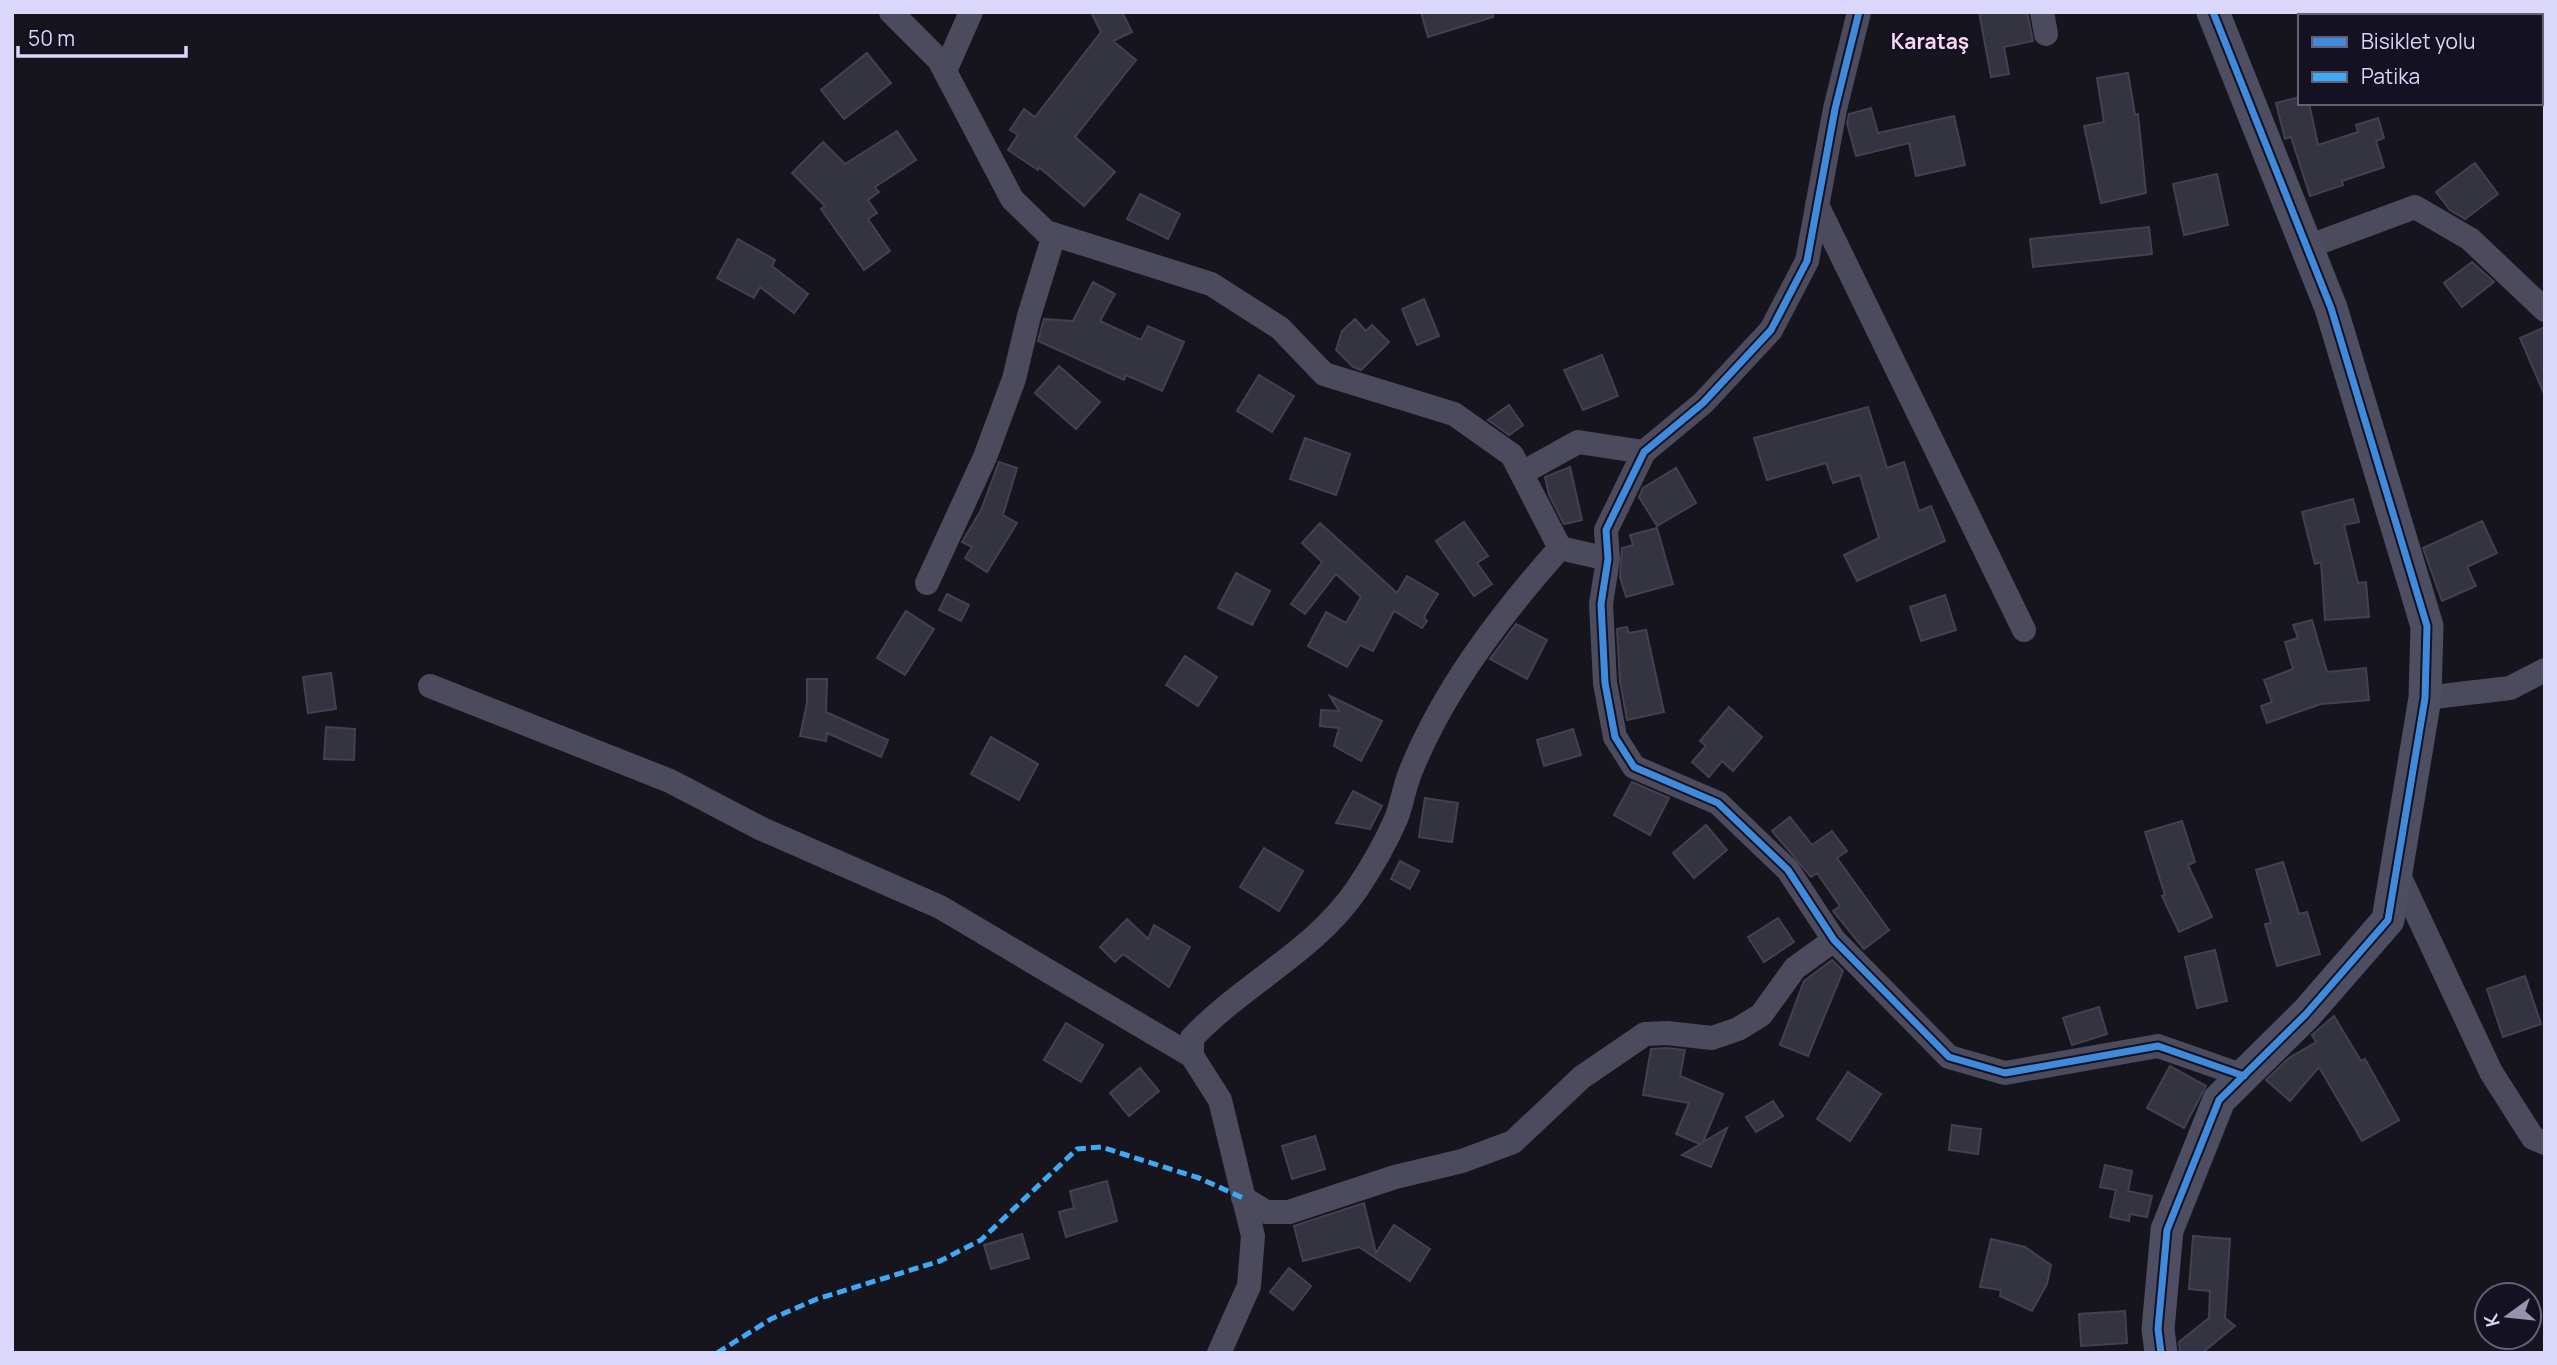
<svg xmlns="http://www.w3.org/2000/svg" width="2557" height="1365" font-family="Manrope,sans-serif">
<rect width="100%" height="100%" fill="#16151e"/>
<path fill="#343340" stroke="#434151" stroke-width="2" d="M 1091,12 L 1122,12 L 1132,32 L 1113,41 L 1136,60 L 1075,137 L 1115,172 L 1084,206 L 1039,167 L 1038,170 L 1008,150 L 1018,135 L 1010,130 L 1024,109 L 1035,117 L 1101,32 Z
M 1421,12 L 1493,12 L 1493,17 L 1428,37 Z
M 1979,12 L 2027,12 L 2033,41 L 2004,47 L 2009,74 L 1991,77 Z
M 867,53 L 891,83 L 844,119 L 821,90 Z
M 2128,73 L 2135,115 L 2138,114 L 2146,193 L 2101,203 L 2084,126 L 2104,122 L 2097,78 Z
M 2300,97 L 2300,103 L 2309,103 L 2318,145 L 2358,132 L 2356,125 L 2378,118 L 2384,138 L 2376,141 L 2384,167 L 2342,181 L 2343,185 L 2310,196 L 2291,137 L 2285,139 L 2276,103 Z
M 1871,108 L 1878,133 L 1954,116 L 1965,165 L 1916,176 L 1909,143 L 1856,156 L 1847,123 L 1849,114 Z
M 897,131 L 916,160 L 875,187 L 879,192 L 868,200 L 877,213 L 868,219 L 890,251 L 864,270 L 821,209 L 825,206 L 792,173 L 823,142 L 845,164 Z
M 2475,163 L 2498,194 L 2465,219 L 2450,210 L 2436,192 Z
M 2217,174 L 2228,225 L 2184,235 L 2173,184 Z
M 1140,194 L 1180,214 L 1168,239 L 1127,219 Z
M 2149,227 L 2152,254 L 2033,267 L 2030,239 Z
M 738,239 L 775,260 L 772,266 L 808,294 L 794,313 L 760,287 L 754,298 L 717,278 Z
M 2472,262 L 2494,282 L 2462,307 L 2444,283 Z
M 1093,282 L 1115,294 L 1100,321 L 1141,340 L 1148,326 L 1184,342 L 1162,391 L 1126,375 L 1124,380 L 1038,341 L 1044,319 L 1073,321 Z
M 1424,299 L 1439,336 L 1417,345 L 1402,309 Z
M 1355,319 L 1366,331 L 1372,325 L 1389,342 L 1361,370 L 1353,367 L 1336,350 L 1342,331 Z
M 2545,327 L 2545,396 L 2520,338 Z
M 1602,355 L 1618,396 L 1583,410 L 1564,370 Z
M 1059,366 L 1100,402 L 1076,429 L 1035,393 Z
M 1259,375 L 1294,396 L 1272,432 L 1237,411 Z
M 1509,405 L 1523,425 L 1509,435 L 1488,420 Z
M 1868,407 L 1887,468 L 1904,462 L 1919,511 L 1931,506 L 1945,541 L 1857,581 L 1844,555 L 1879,538 L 1860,475 L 1833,483 L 1826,463 L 1767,480 L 1754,438 Z
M 1305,438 L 1350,454 L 1336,495 L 1290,479 Z
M 999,462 L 1017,468 L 1003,515 L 1017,523 L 987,572 L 965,558 L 972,547 L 962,542 L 981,510 Z
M 1570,467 L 1582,520 L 1564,524 L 1549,495 L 1545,477 Z
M 1676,468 L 1696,503 L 1657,526 L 1639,497 L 1643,488 Z
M 2353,499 L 2359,522 L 2344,525 L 2358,583 L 2366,582 L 2369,617 L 2325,620 L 2321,562 L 2315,564 L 2302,512 Z
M 2482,521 L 2497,553 L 2467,567 L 2476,586 L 2442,601 L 2423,548 Z
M 1464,522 L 1488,556 L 1477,563 L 1492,584 L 1474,596 L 1436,541 Z
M 1320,523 L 1397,593 L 1407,576 L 1438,594 L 1424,617 L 1427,621 L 1422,628 L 1394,611 L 1373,651 L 1360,645 L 1347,667 L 1308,646 L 1326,612 L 1346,623 L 1361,597 L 1336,574 L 1305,614 L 1291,604 L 1322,562 L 1302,543 Z
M 1657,528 L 1673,584 L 1626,597 L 1620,577 L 1622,548 L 1633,545 L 1630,535 Z
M 1236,573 L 1270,591 L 1252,625 L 1218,608 Z
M 947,594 L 969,605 L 961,621 L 939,610 Z
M 1945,595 L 1956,630 L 1921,641 L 1910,607 Z
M 906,611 L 934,629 L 905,675 L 877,658 Z
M 2312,620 L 2327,672 L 2366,668 L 2369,700 L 2321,704 L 2267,723 L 2261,706 L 2272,702 L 2264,680 L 2293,669 L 2285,642 L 2298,638 L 2293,625 Z
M 1516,624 L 1547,640 L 1527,679 L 1490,659 Z
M 1627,627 L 1629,633 L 1646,630 L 1664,712 L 1627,720 L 1620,681 L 1617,629 Z
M 1185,656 L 1217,677 L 1198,706 L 1166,685 Z
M 331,673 L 336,709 L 308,713 L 303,677 Z
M 807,679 L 827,679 L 826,712 L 888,740 L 881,757 L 827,733 L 826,741 L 800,736 L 807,703 Z
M 1330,696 L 1382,721 L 1361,761 L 1334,746 L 1339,728 L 1320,726 L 1321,710 L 1339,711 Z
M 1729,707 L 1762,737 L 1733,771 L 1722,761 L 1709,777 L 1692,762 L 1706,746 L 1700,741 Z
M 326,727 L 355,729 L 354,760 L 324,759 Z
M 1573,729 L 1581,755 L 1544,766 L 1537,740 Z
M 991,737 L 1038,764 L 1019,800 L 971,774 Z
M 1632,782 L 1669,798 L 1650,835 L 1614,815 Z
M 1353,791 L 1382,806 L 1370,829 L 1336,823 Z
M 1425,798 L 1458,803 L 1452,842 L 1419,837 Z
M 1790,817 L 1812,845 L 1832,831 L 1847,851 L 1837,858 L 1889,930 L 1864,949 L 1833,911 L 1840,906 L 1817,873 L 1811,877 L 1772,831 Z
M 2182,821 L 2195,862 L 2188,865 L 2212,917 L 2179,932 L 2162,896 L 2165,895 L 2145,832 Z
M 1706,825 L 1727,850 L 1694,878 L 1673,853 Z
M 1264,848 L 1303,871 L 1279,911 L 1240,887 Z
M 1400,861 L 1419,871 L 1410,889 L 1391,879 Z
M 2283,862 L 2299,914 L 2307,912 L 2320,954 L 2277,966 L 2265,924 L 2271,923 L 2256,870 Z
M 1778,918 L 1794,942 L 1764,962 L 1748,937 Z
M 1127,919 L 1148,939 L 1154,925 L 1190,947 L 1169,987 L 1123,954 L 1115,962 L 1100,947 Z
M 2215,950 L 2227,1001 L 2197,1008 L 2185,957 Z
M 1832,960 L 1843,971 L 1808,1056 L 1780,1045 L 1804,981 Z
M 2525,976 L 2541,1024 L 2503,1037 L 2487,989 Z
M 2099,1007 L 2107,1034 L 2072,1045 L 2063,1018 Z
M 2334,1016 L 2361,1061 L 2365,1059 L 2399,1120 L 2362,1141 L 2319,1067 L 2290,1101 L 2266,1080 L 2289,1058 L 2316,1042 L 2312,1035 Z
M 1066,1023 L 1103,1045 L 1081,1082 L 1044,1060 Z
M 1667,1048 L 1685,1050 L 1680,1076 L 1723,1094 L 1703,1142 L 1727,1128 L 1711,1167 L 1682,1155 L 1700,1144 L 1676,1134 L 1689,1103 L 1643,1095 L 1651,1049 Z
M 2170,1066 L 2206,1086 L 2184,1128 L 2147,1108 Z
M 1140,1068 L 1159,1091 L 1129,1116 L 1110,1093 Z
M 1848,1072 L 1881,1094 L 1850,1141 L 1817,1119 Z
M 1773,1101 L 1783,1116 L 1756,1132 L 1746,1117 Z
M 1952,1125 L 1981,1129 L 1978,1154 L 1949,1150 Z
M 1315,1136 L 1325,1169 L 1292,1179 L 1282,1146 Z
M 2105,1165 L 2132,1171 L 2128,1191 L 2152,1196 L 2147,1217 L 2130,1214 L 2129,1221 L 2110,1217 L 2116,1190 L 2100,1187 Z
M 1107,1181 L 1117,1221 L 1066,1237 L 1059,1212 L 1074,1208 L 1070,1191 Z
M 1364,1203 L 1376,1253 L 1394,1225 L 1430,1249 L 1410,1281 L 1359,1247 L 1303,1261 L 1294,1226 Z
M 1022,1234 L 1029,1258 L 991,1269 L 984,1245 Z
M 2193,1236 L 2230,1239 L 2225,1318 L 2235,1326 L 2202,1353 L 2180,1353 L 2179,1342 L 2209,1318 L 2210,1291 L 2189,1289 Z
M 1991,1239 L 2025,1247 L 2051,1265 L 2047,1284 L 2032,1311 L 2000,1296 L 2001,1290 L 1980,1287 Z
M 1289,1268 L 1311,1286 L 1293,1310 L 1270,1292 Z
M 2125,1311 L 2127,1343 L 2081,1346 L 2079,1314 Z"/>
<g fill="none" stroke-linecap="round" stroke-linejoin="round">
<path stroke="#4b4b5d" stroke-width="24" d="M 891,12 L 939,60 L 1012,199 L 1046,232 L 1211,284 L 1280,328 L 1324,374 L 1454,414 L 1512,455 L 1560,548 L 1608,559
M 1859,12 L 1835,109 L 1807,261 L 1771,330 L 1703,403 L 1644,452 L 1606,530 L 1608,559 L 1601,604 L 1605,683 L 1615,737 L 1634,767 L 1718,803 L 1788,870 L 1834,940 L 1949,1057 L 2005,1073 L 2158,1046 L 2244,1076
M 2042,12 L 2046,34
M 945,71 L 971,12
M 1817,205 L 2024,630
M 2307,247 L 2415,207 L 2470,239 L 2545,310
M 1522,473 L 1578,442 L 1644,452
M 927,583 L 985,457 L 1014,379 L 1029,316 L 1054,235
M 430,686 L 670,781 L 762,829 L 940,907 L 1192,1056
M 2425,698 L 2510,688 L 2545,670
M 2396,869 L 2491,1072 L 2533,1138 L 2545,1143
M 1243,1198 L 1266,1212 L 1289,1212 L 1395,1177 L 1462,1161 L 1513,1142 L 1582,1077 L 1645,1034 L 1667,1033 L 1712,1038 L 1738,1029 L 1761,1015 L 1795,968 L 1834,940
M 1219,1353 L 1249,1286 L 1253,1236 L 1220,1100 L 1192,1056 L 1192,1038 C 1243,984 1315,951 1357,889 C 1371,868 1386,842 1396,819 C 1402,804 1404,788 1410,773 C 1443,690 1501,614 1560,548"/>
<path stroke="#4e4e63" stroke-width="33" d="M 2161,1353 L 2158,1329 L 2167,1230 L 2219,1100 L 2306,1014 L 2388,920 L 2425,698 L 2427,626 L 2331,308 L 2213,12"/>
<path stroke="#3fa9f5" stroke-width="5" stroke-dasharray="10 5" stroke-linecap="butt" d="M 717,1353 L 771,1319 L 817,1299 L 940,1261 L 981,1240 L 1077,1149 L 1101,1147 L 1199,1178 L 1243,1198"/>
<g stroke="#131122" stroke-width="11">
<path id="cycleway" d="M 1859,12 L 1835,109 L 1807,261 L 1771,330 L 1703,403 L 1644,452 L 1606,530 L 1608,559 L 1601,604 L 1605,683 L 1615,737 L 1634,767 L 1718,803 L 1788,870 L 1834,940 L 1949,1057 L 2005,1073 L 2158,1046 L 2244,1076
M 2161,1353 L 2158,1329 L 2167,1230 L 2219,1100 L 2306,1014 L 2388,920 L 2425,698 L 2427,626 L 2331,308 L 2213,12"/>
</g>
<use href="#cycleway" stroke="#408adc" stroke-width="7"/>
</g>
<g text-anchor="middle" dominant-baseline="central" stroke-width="5" stroke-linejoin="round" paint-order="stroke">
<g font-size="21" font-weight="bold" fill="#fad8ef" stroke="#131122">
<text x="1930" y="41">Karataş</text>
</g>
</g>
<rect width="2557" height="1365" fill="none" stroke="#dad7fa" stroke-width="28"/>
<rect x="2298" y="14" width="245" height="91" fill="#131122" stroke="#636078" stroke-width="2"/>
<rect x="2312" y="37" width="35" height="10" fill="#408adc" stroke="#636078" stroke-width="2"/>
<text x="2361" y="49" font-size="21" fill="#dad7fa">Bisiklet yolu</text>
<rect x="2312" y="72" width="35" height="10" fill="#3fa9f5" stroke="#636078" stroke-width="2"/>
<text x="2361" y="84" font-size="21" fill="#dad7fa">Patika</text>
<g transform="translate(2508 1316) rotate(255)"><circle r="33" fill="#131122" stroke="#636078" stroke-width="2"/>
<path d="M0-5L12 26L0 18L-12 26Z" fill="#9593ad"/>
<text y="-10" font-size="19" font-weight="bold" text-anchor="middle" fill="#dad7fa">K</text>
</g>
<path d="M18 46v10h168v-10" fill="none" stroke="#dad7fa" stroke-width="3.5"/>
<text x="28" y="46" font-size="21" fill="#dad7fa" stroke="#131122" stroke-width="5" paint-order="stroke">50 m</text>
</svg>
